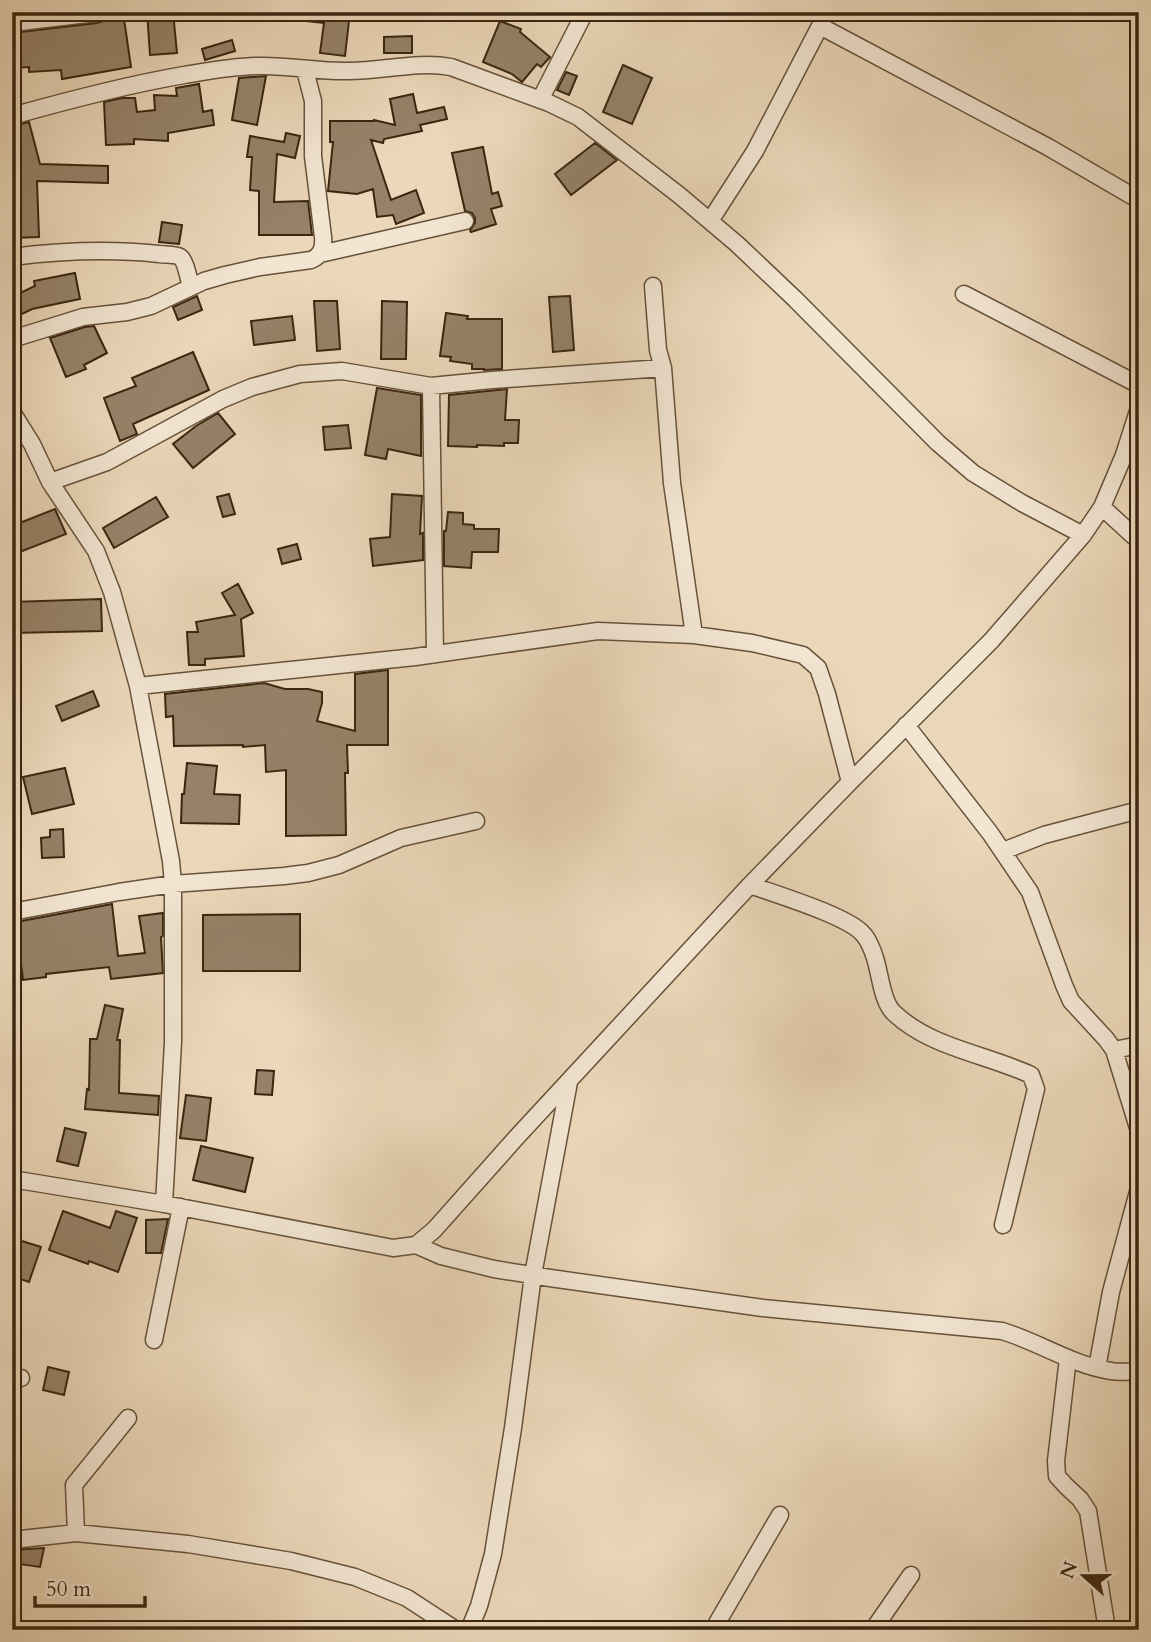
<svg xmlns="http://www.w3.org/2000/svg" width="1151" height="1642" font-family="Cardo,serif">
<rect width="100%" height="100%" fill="#ebd7b9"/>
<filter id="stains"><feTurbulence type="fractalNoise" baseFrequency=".00286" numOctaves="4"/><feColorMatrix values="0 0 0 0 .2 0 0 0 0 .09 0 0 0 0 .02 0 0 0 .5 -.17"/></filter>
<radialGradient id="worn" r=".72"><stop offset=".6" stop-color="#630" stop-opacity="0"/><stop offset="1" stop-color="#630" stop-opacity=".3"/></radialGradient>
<path fill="#968268" stroke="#3a2610" stroke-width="2" d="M 106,12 L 123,12 L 131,67 L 62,79 L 61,70 L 29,72 L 29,67 L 12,68 L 12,33 L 97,23 L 103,21 Z
M 147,12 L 173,12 L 177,53 L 150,55 Z
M 298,12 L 350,12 L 345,56 L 320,53 L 324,23 L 298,20 Z
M 500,21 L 521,29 L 520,32 L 550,57 L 541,67 L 537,64 L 522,82 L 512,74 L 483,62 Z
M 412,36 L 412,53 L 384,53 L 384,37 Z
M 232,40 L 235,51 L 205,60 L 202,49 Z
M 623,65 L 652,78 L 632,124 L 603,112 Z
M 566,72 L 577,76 L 569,95 L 557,90 Z
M 266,76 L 257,125 L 232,120 L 239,78 Z
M 199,84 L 203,112 L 212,110 L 214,125 L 168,133 L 168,141 L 134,139 L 134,144 L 106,145 L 104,102 L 122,98 L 135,98 L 137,112 L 155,110 L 154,95 L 177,96 L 176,88 Z
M 413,94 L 417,113 L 444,107 L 447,119 L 420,125 L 422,131 L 384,139 L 383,143 L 371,140 L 391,200 L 416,190 L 424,213 L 396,224 L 393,215 L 377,217 L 373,189 L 357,194 L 328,191 L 333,142 L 330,142 L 330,121 L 374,121 L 374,120 L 395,125 L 390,99 Z
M 29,122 L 40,164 L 108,166 L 108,183 L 37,181 L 39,237 L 12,238 L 12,126 Z
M 286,133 L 300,136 L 295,158 L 277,154 L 274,202 L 308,201 L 312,235 L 259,235 L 259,191 L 250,190 L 252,157 L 247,157 L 250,136 L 284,142 Z
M 595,143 L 617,160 L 571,195 L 555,174 Z
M 483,147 L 492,194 L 498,192 L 502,206 L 491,209 L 496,224 L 471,232 L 470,230 L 475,223 L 475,218 L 472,213 L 465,211 L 452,153 Z
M 162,222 L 182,225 L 179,244 L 159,242 Z
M 75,273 L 80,299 L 32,309 L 12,319 L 12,297 L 35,286 L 34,281 Z
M 197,296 L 202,310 L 178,320 L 173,307 Z
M 570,296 L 574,350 L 553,352 L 549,297 Z
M 314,301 L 337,301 L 340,349 L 317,351 Z
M 382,301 L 407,302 L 406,359 L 381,359 Z
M 446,313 L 468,316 L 467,319 L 502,319 L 502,369 L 484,370 L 484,369 L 472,369 L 472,364 L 450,361 L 451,357 L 440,356 Z
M 292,316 L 295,340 L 254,345 L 251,321 Z
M 94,326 L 107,353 L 84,365 L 86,369 L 66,377 L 50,338 L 85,327 Z
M 193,352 L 209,390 L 133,424 L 137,434 L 120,441 L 104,398 L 136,386 L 132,378 Z
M 377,388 L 421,395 L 421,456 L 388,449 L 386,459 L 365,455 Z
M 507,389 L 505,420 L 519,420 L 518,443 L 504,443 L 504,446 L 477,445 L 477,447 L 448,446 L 449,395 Z
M 218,413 L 235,434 L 193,468 L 173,444 L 196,426 Z
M 348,425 L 351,448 L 325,450 L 323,427 Z
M 229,494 L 235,514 L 223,517 L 217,497 Z
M 392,494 L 422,496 L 420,534 L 423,533 L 423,560 L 373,566 L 370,539 L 390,537 Z
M 156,497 L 168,517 L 114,548 L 103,528 Z
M 55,509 L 66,534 L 12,555 L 12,526 Z
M 448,512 L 463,513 L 463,524 L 474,525 L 474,529 L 499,529 L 498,552 L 472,552 L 471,568 L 444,566 L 444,531 L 446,531 Z
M 297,544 L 301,559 L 282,564 L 278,549 Z
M 238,584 L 253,613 L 241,619 L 244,656 L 205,659 L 205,665 L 189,665 L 187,632 L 198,632 L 196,622 L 235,615 L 222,593 Z
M 101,599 L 102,631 L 12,633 L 12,602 Z
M 388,670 L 388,745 L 347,745 L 348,773 L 345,773 L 346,835 L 286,836 L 286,770 L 266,772 L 265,745 L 243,747 L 243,745 L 174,746 L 173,716 L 166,717 L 165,694 L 264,683 L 285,689 L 308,689 L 322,692 L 322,703 L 317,721 L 355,731 L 355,674 Z
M 93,691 L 99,706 L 62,721 L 56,706 Z
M 187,763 L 217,766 L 214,794 L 240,795 L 239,824 L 181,823 L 182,794 L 184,794 Z
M 65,768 L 74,804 L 32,814 L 23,777 Z
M 63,829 L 64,857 L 42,858 L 41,838 L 50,837 L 50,830 Z
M 112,904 L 118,956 L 145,953 L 139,916 L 163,913 L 163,936 L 161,937 L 163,973 L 111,979 L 109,967 L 46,974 L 46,977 L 23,980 L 16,922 Z
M 300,914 L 300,971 L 203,971 L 203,915 Z
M 105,1005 L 123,1009 L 117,1040 L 120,1040 L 119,1093 L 159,1096 L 158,1115 L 85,1109 L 87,1089 L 89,1090 L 90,1039 L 97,1039 Z
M 257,1070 L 274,1071 L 272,1095 L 255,1094 Z
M 186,1095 L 211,1098 L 206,1141 L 180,1138 Z
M 65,1128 L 86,1133 L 78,1166 L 57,1161 Z
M 201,1146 L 253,1158 L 245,1192 L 193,1180 Z
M 63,1211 L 110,1228 L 116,1211 L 137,1218 L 118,1272 L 89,1261 L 88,1264 L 49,1250 Z
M 168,1219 L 161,1253 L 146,1253 L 146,1220 Z
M 12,1238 L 41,1247 L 29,1282 L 12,1276 Z
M 48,1367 L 69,1372 L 64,1395 L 43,1390 Z
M 44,1548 L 40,1567 L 12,1563 L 12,1550 Z"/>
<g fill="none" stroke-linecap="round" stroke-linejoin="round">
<g stroke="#66523a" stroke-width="19">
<path id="minor" d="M 1131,12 L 1139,16
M 12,23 L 96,13
M 820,26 L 1048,147 L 1139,200
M 540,100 L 585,12
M 12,116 C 69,100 126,85 184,75 C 208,71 234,66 259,66 C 289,65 319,72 349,71 C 383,71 417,61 451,67 L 549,103 L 578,117 L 679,195 L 737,244 L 795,299 L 938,443 L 973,473 L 1022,503 L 1083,535
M 710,221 L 755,151 L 820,26 L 826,12
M 320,254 L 465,221
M 12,257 C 60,251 111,249 159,254 C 165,255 175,254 180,257 C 186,261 189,281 191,287
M 653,286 L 658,350 L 663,368 L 672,483 L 694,635
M 964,294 L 1139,385
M 12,339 L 83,317 L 127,312 L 151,306 L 204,281 L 225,275 L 260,267 L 311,260 C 321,256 324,248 323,237 L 313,156 L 313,101 L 305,70
M 431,386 L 435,654
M 12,412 L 32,444 L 50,482 L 96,551 L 112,592 L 138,686 L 171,861 L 173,884 L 173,1042 L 164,1204
M 50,482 L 107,462 L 223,399 L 252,387 L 300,374 L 342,371 L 431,386 L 492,380 L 663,368
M 1102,507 L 1139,541
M 138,686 L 415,657 L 598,631 L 694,635 L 752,643 L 803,655 L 818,668 L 827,694 L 850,782
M 906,725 L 990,833 L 1030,892 L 1064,985 L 1071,1001 L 1106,1039 L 1114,1050 L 1139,1131
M 1003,851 L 1044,835 L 1139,810
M 750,885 C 775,894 848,916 863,934 C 868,939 873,951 875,958 C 880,973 882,1002 894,1013 C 931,1048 986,1054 1031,1075 L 1036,1089 L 1003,1225
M 12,912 L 119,892 L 173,884 L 284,876 L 308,873 L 339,865 L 401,838 L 476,821
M 1114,1050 L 1139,1045
M 12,1179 L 164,1204 L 393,1248 L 416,1245 L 434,1230 L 515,1139 L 750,885 L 850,782 L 991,641 L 1083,535 L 1102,507 L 1124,455 L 1139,408
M 416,1245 L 441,1256 L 494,1269 L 550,1278 L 763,1308 L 1002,1331 C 1039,1342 1072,1365 1111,1371 C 1120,1373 1130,1371 1139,1371
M 154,1340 L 181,1207
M 1068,1358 L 1056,1461 L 1057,1476 L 1066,1486 L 1080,1499 L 1088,1511 L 1107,1630
M 1097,1368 L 1111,1292 L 1139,1188
M 12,1379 L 21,1378
M 76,1533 L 74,1485 L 128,1418
M 12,1540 L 76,1533 L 188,1544 L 291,1561 L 355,1577 L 407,1598 L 456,1630
M 469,1630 L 479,1606 L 493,1554 L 513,1428 L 533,1275 L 569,1082
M 713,1630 L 780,1515
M 873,1630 L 911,1575"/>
</g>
<use href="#minor" stroke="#f2e5d2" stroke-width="16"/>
</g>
<rect width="1151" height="1642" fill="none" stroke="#ebd7b9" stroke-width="42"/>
<rect x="14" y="14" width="1123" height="1614" fill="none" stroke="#3a2610" stroke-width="3.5"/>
<rect x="21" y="21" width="1109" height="1600" fill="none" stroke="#3a2610" stroke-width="2"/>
<g transform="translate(1084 1576) rotate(291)" stroke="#f2e5d2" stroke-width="5" paint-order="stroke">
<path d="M0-5L12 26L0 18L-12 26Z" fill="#3a2610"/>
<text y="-10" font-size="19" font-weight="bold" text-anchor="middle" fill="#3a2610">N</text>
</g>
<path d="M35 1596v10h110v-10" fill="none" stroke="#3a2610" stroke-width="3.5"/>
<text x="46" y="1596" font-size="21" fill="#3a2610" stroke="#f2e5d2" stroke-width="5" paint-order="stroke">50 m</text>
<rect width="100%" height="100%" filter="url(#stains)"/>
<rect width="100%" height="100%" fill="url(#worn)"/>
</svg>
